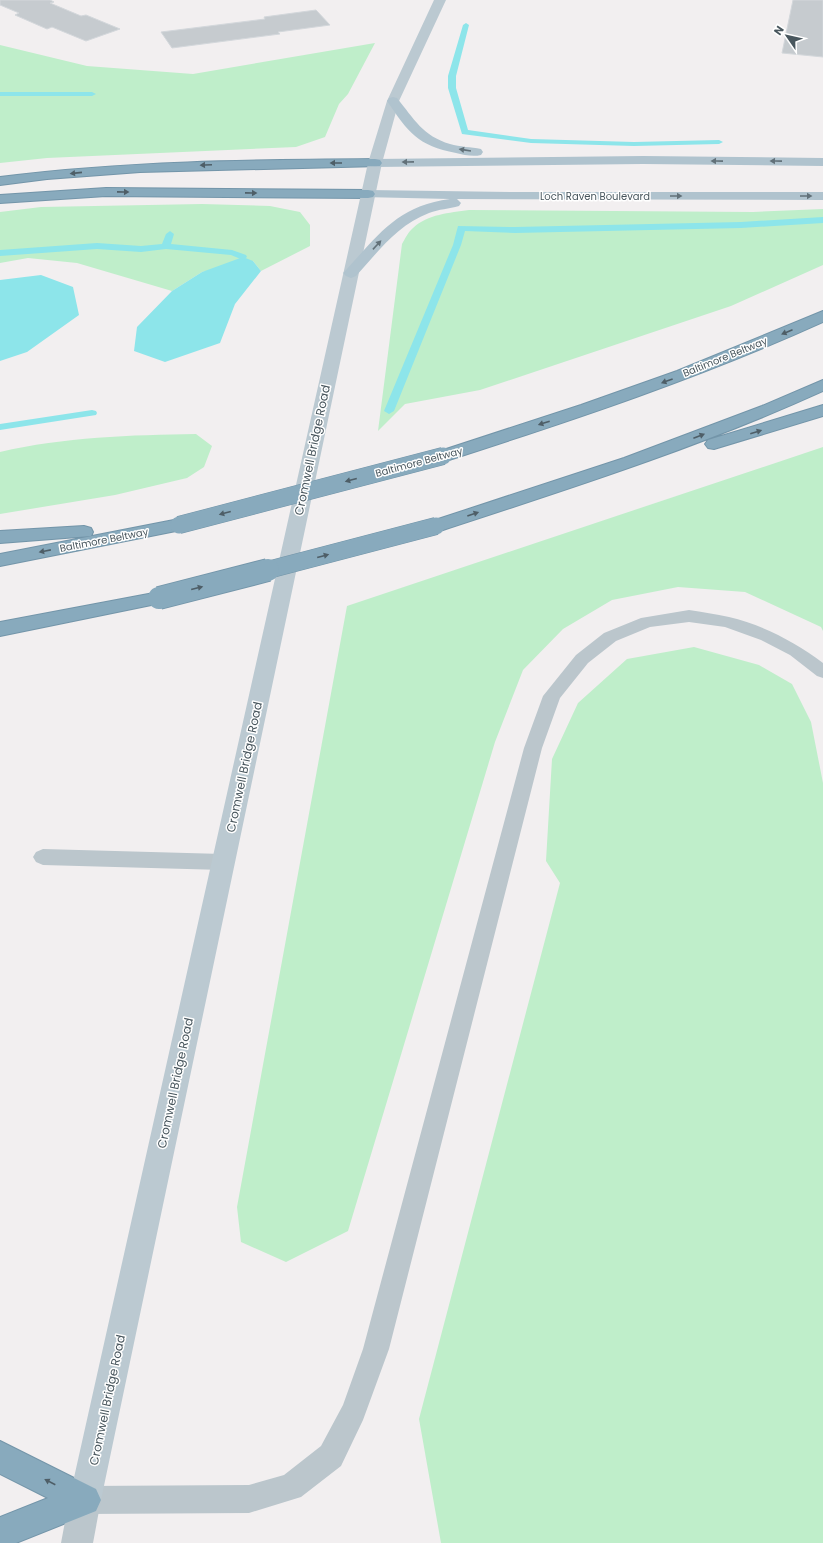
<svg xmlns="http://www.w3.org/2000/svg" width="823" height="1543" font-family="Poppins,sans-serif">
<rect width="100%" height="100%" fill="#f2eff0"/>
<path fill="#bfeeca" d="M 375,43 L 348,94 L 339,104 L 325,137 L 296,147 L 47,158 L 0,163 L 0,45 L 87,66 L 193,74 Z
M 202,204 L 270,206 L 300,212 L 310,225 L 310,246 L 261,271 L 253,261 L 202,272 L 172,291 L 77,263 L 28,258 L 0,263 L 0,212 L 41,207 Z
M 823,209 L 823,265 L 731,306 L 480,390 L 405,404 L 378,431 L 402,244 C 405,239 408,232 413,228 C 428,214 449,213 469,210 L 753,212 Z
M 196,434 L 212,446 L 204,467 L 187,478 L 115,495 L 0,514 L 0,452 C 64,437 131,435 196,434 Z
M 823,447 L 823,631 L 821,627 L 745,592 L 678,587 L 612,600 L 563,629 L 523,670 L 495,742 L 348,1231 L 286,1262 L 241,1242 L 237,1207 L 347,606 Z
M 694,647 L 759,665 L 792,684 L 811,722 L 823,783 L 823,1543 L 441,1543 L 419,1419 L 560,883 L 546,861 L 552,759 L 578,703 L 627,659 Z"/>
<path fill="#8de5ea" d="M 243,257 L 253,261 L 261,271 L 235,304 L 220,343 L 165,362 L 134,351 L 137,327 L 172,291 L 202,272 Z
M 41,275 L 73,287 L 79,315 L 27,352 L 0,361 L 0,280 Z"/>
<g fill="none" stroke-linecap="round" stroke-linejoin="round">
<path fill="#8de5ea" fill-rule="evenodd" d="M 466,23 L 469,25 L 456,76 L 456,88 L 468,130 L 531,139 L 634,142 L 719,140 L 723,142 L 719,144 L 634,146 L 531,143 L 462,134 L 448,88 L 448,76 L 463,25 Z
M 0,92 L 92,92 L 96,94 L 92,96 L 0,96 Z
M 823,217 L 823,223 L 741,228 L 515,233 L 465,231 L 461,245 L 394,411 L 389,414 L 384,411 L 453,245 L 458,226 L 515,227 L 741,222 Z
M 170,231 L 174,234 L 171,244 L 232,250 L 246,255 L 247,257 L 243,260 L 231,255 L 166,249 L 141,252 L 97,249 L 0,256 L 0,250 L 97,243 L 141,246 L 162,244 L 166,234 Z
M 92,410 L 96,411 L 97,413 L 96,415 L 0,430 L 0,424 Z"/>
</g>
<path fill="#c6cbcf" stroke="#d3d7db" d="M 0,0 L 50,0 L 54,2 L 50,3 L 81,16 L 86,15 L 120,29 L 86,41 L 52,27 L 47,29 L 15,15 L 19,13 L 0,5 Z
M 793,0 L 823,0 L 823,57 L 782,53 Z
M 316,10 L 330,25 L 278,32 L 280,34 L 172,48 L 161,32 L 265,19 L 264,17 Z"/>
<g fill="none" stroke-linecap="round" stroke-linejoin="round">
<g stroke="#7395a9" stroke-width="2">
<path id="motorway" d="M 375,159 L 380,160 L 382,163 L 380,166 L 140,172 L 47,179 L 0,185 L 0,177 C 125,161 249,160 375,159 Z
M 106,188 L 368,190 L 373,191 L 375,194 L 373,197 L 368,198 L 106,196 L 0,203 L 0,195 Z
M 823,311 L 823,322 C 702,377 576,419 449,460 L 443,461 L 437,460 L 434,456 L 437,452 L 581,405 L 677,371 Z
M 823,380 L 823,391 C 700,447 571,488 443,530 L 436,532 L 429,530 L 427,526 L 429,522 L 624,458 L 762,406 Z
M 823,405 L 823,416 L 714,449 L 708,448 L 705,444 L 708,440 Z
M 179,519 L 186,521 L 188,525 L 186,529 L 0,566 L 0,554 Z
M 84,526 L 91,528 L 93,532 L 91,536 L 0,543 L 0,531 Z
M 159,592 L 166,594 L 169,598 L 166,602 L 0,636 L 0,622 Z
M 0,1441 L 96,1489 L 101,1500 L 96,1511 L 16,1543 L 0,1543 L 0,1517 L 48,1498 L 0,1474 Z"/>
</g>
<path fill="#bbc6cc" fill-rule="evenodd" d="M 689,610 C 702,612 716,614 729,617 C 763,625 795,642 823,663 L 823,678 L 817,676 L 790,655 L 761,640 L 725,627 L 689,622 L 650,627 L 616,641 L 588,663 L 560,698 L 542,748 L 389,1349 L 363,1420 L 341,1466 L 301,1497 L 249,1513 L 85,1514 L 75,1510 L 71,1500 L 75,1490 L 85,1486 L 249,1485 L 284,1475 L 321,1446 L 343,1405 L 363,1349 L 524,748 L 543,696 L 576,655 L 604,633 L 641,618 Z
M 43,849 L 223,854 L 230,857 L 233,862 L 230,867 L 223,870 L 43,865 L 36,862 L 33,857 L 36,852 Z"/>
<path fill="#bbc6cc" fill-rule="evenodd" d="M 85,1484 L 96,1489 L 101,1500 L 93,1543 L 61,1543 L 69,1500 L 74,1489 Z"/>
<path fill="#bbc9d1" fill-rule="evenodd" d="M 434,0 L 446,0 L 399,101 L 382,163 L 101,1500 L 96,1511 L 85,1516 L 74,1511 L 69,1500 L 368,163 L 387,101 Z"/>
<path fill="#b0c3ce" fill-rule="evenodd" d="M 393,97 L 397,98 C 414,119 423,136 450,144 C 460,147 471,147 481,149 L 483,152 L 481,155 C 473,157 464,155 456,153 C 418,146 408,132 387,101 L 389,98 Z
M 643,156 L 823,158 L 823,166 L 643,164 L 375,167 L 370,166 L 368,163 L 370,160 L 375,159 Z
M 368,190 L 511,192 L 823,192 L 823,200 L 457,199 L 461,203 L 459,206 C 449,209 439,209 429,213 C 397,225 378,252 356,276 L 351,278 L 346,276 L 343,273 L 346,270 C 379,234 398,206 450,199 L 363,197 L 361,194 L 363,191 Z"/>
<use href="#motorway" fill="#88aabd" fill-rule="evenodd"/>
<g stroke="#7395a9" stroke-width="18" stroke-linecap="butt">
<path id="motorway-bridge-far1" d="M 179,525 L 443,456
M 264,571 L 436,526"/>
</g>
<g stroke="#7395a9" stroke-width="24" stroke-linecap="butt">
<path id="motorway-bridge" d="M 159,598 L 268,570"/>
</g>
<use href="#motorway-bridge-far1" stroke="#88aabd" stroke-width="17"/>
<use href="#motorway-bridge" stroke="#88aabd" stroke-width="22"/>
</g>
<defs><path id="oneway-solid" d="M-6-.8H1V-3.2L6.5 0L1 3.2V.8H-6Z"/></defs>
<g fill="#627179">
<use href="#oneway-solid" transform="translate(465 150) rotate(-171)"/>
<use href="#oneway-solid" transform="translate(717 161) rotate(-179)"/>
<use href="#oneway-solid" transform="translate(776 161) rotate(-179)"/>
<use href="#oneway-solid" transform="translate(408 162) rotate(179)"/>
<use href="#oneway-solid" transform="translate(676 196)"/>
<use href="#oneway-solid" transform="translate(806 196)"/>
<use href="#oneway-solid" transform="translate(377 245) rotate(-47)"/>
</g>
<g fill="#4e5e67">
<use href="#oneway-solid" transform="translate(336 163) rotate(180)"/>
<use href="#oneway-solid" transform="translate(206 165) rotate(178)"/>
<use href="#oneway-solid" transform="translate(76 173) rotate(174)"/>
<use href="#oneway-solid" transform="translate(123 192) rotate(1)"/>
<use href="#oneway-solid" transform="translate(251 193) rotate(1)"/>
<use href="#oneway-solid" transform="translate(787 332) rotate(157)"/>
<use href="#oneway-solid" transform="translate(667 381) rotate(160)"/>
<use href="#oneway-solid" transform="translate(544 423) rotate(162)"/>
<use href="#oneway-solid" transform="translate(756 432) rotate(-17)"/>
<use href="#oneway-solid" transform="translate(699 436) rotate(-21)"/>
<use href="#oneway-solid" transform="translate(351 480) rotate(165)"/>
<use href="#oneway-solid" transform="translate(225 513) rotate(165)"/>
<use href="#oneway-solid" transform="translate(473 514) rotate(-19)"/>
<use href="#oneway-solid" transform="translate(45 551) rotate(169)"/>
<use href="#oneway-solid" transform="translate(323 556) rotate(-15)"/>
<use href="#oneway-solid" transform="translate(197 588) rotate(-14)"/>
<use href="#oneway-solid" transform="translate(50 1482) rotate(-153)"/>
</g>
<g text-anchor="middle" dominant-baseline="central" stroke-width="3" stroke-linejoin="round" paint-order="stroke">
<g font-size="10" fill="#48565d" stroke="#fff">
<text x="595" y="196">Loch Raven Boulevard</text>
<text transform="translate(725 357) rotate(-22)">Baltimore Beltway</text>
<text transform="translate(419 462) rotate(-15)">Baltimore Beltway</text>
<text transform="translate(104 540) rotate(-11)">Baltimore Beltway</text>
</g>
<g font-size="12" fill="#48565d" stroke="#fff">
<text transform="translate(312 450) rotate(-78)">Cromwell Bridge Road</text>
<text transform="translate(244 767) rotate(-78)">Cromwell Bridge Road</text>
<text transform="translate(175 1083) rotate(-78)">Cromwell Bridge Road</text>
<text transform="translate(107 1400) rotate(-78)">Cromwell Bridge Road</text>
</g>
</g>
<g transform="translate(787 36) rotate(304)" stroke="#ffffff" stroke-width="3" paint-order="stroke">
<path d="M0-3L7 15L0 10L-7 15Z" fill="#48565d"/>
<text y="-6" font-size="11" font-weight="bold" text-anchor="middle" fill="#48565d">N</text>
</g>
</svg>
